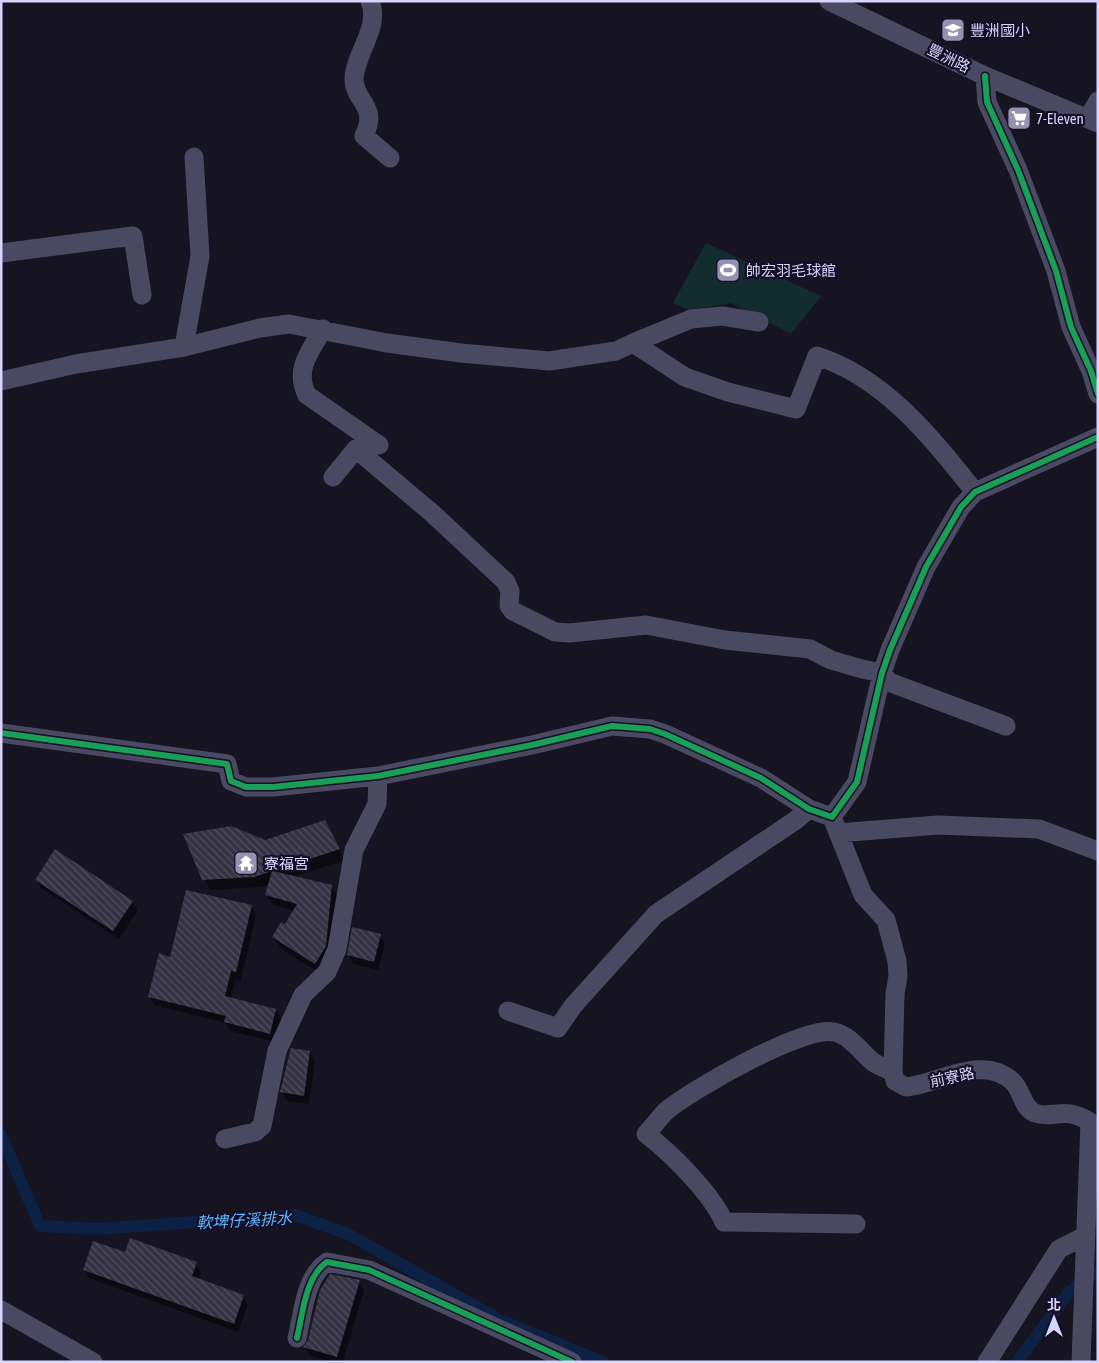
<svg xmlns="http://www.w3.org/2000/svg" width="1099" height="1363" font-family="'Asap Condensed','Noto Sans TC',sans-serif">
<defs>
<pattern id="building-back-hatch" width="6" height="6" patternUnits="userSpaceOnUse" patternTransform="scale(1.25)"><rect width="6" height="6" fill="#343243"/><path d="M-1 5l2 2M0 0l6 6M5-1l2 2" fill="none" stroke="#514f5f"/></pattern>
</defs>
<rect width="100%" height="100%" fill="#161421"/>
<path fill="#132c2d" d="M 706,243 L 821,296 L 791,334 L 731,303 L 688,310 L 673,303 Z"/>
<path fill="#0007" d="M 330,833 L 345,860 L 293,877 L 331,886 L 338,896 L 334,924 L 321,974 L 280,948 L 273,937 L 285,926 L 294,911 L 273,905 L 266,895 L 269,885 L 261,887 L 210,890 L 204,879 L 265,842 Z
M 36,880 L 132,901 L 138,910 L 119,939 L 41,888 Z
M 251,906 L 256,915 L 241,981 L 236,979 L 231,999 L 275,1010 L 281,1019 L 275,1042 L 230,1031 L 226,1023 L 154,1005 L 149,996 L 171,958 Z
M 380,935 L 385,944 L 378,970 L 353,964 L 348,955 Z
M 310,1052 L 315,1061 L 309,1104 L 287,1101 L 282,1092 Z
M 126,1253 L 196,1263 L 201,1272 L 199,1280 L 243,1296 L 248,1305 L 238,1332 L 89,1278 L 84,1270 Z
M 359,1281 L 364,1290 L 343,1362 L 330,1362 L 310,1356 L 305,1347 Z"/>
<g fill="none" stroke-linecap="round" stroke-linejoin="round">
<path stroke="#0d2144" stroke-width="12" d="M 1,1135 L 40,1226 L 97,1229 L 295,1215 L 348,1234 L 500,1320 L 603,1362
M 1017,1362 L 1069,1292 L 1098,1272"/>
</g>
<path fill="url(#building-back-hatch)" d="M 325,820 L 340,849 L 273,871 L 332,885 L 326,946 L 315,964 L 272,937 L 281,922 L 285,924 L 297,904 L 265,895 L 272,871 L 254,877 L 202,880 L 183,834 L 231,826 L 265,840 Z
M 55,849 L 133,901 L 113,931 L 35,880 Z
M 186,890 L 252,905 L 236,972 L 231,971 L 225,996 L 276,1009 L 270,1034 L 224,1022 L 226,1016 L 148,997 L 159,953 L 170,957 Z
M 352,927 L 381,934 L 374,962 L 347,955 Z
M 291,1048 L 310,1051 L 304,1096 L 280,1092 Z
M 130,1238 L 197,1262 L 192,1276 L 244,1295 L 234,1324 L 83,1270 L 93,1241 L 125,1252 Z
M 330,1274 L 360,1280 L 337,1357 L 303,1347 L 308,1340 L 320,1290 Z"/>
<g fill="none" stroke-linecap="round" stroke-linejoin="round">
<path stroke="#4a4962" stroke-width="19" d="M 370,1 C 381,27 355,53 354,79 C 354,102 379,105 364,136 L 390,158
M 829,1 L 985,76 L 1098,123
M 985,76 L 987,102 L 1018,170 L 1056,271 L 1071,327 L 1091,371 L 1098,394
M 1088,118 L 1098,101
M 1,253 L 133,236 L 142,295
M 323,329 C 310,351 294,370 307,395 L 379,445
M 633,343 L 691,319 L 722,316 L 759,322
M 184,347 L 200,256 L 194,157
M 1,381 L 76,364 L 184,347 L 260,328 L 289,324 L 387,343 L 461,353 L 549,361 L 616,351 L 633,343 L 685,377 L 728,392 L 796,409 L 817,356 C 885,378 932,438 975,492
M 333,477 L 356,449 L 432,513 L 506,582 L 510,591 L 509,606 L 513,611 L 555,632 L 570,633 L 646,625 L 725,640 L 810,649 L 831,660 L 862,669 L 882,673 L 889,682 L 1006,726
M 1,733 L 227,764 L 231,781 L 246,787 L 273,787 L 378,776 L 532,745 L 612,726 L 650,729 L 665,734 L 761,778 L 809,809 L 832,817 L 857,782 L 882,673 L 890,650 L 926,567 L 961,507 L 975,492 L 1098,437
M 832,817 L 863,895 L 886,920 L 897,961 L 898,976 L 895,994 L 893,1072 L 895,1081 L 906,1087 C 939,1084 983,1053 1013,1082 C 1022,1090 1022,1108 1035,1113 C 1053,1120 1064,1105 1090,1122 L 1081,1362
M 838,833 L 938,825 L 1039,829 L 1098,851
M 508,1011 L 558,1028 L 573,1006 L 656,914 L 796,820 L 809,809
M 225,1139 L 255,1132 L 262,1126 L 277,1051 L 303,995 L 327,972 L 337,949 L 354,850 L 377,804 L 378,776
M 856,1224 L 724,1222 C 711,1193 672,1154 646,1134 C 653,1127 659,1118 666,1111 C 691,1090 804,1025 834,1032 C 850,1035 861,1052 873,1062 C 879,1066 887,1069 893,1072
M 1,1310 L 93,1362
M 297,1338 C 303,1313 305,1277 327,1262 L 369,1270 L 572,1362
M 987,1362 L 1059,1249 L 1085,1236"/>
<g stroke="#130f26" stroke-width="9">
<path id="cycleway" d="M 985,76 L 987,102 L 1018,170 L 1056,271 L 1071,327 L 1091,371 L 1098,394
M 1,733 L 227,764 L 231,781 L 246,787 L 273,787 L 378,776 L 532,745 L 612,726 L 650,729 L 665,734 L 761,778 L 809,809 L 832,817 L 857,782 L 882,673 L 890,650 L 926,567 L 961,507 L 975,492 L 1098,437
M 297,1338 C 303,1313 305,1277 327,1262 L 369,1270 L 572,1362"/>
</g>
<use href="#cycleway" stroke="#1a9f57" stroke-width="6"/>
</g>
<defs>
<g id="school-square" transform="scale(1.25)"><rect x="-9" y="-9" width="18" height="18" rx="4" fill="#9591b1" stroke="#130f26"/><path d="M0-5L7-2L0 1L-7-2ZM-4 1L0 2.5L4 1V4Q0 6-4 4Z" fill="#fff"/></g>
<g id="supermarket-square" transform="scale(1.25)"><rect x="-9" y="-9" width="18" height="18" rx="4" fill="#9591b1" stroke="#130f26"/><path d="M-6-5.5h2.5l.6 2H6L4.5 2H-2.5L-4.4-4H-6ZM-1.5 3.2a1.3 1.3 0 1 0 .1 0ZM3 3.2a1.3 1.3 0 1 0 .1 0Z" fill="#fff"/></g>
<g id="stadium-square" transform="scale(1.25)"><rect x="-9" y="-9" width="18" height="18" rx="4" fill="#9591b1" stroke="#130f26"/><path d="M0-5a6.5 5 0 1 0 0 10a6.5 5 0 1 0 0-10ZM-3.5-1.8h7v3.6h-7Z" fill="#fff"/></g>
<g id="temple-square" transform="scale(1.25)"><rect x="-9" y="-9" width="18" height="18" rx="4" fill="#9591b1" stroke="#130f26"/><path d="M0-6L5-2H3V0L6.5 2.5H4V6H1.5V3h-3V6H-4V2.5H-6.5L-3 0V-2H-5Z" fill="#fff"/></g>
</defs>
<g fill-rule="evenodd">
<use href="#school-square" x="953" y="30"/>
<use href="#supermarket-square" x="1019" y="118"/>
<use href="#stadium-square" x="728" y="270"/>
<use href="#temple-square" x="246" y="863"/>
</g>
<g text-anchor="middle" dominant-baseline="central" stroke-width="4.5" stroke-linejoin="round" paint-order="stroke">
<g font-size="15" fill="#d9d4ff" stroke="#130f26" text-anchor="start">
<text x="970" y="30">豐洲國小</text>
<text x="1036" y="118">7-Eleven</text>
<text x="746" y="270">帥宏羽毛球館</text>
<text x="264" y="863">寮福宮</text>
</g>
<g font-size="15" fill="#d9d4ff" stroke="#130f26">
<text transform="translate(949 58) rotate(26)">豐洲路</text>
<text transform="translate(952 1077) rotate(-12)">前寮路</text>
</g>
<g font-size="16" font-style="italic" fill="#62b6ff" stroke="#130f26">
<text transform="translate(244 1220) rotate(-3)">軟埤仔溪排水</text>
</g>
</g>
<rect width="1099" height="1363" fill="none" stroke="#d9d4ff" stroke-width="5"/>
<g transform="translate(1054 1318)" stroke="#130f26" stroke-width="4" paint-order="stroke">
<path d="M0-4L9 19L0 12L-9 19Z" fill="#d9d4ff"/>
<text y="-8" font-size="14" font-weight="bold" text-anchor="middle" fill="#d9d4ff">北</text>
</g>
</svg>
